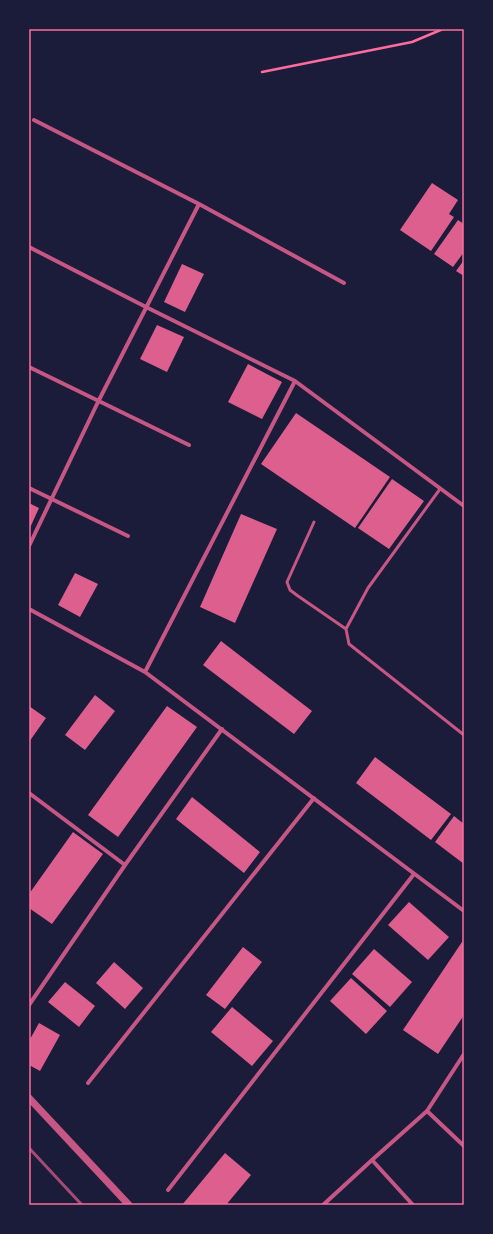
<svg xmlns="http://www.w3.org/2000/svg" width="493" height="1234" font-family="Jost,sans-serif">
<rect width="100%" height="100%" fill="#1b1b3a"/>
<path fill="#dd5f8e" d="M 432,183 L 458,200 L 449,214 L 454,217 L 431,251 L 400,230 Z
M 458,220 L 464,224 L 464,252 L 453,267 L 434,254 Z
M 464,260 L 464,276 L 456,271 Z
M 182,264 L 204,274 L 185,312 L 164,302 Z
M 157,325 L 184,337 L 167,372 L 140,359 Z
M 248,364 L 282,382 L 262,419 L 228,402 Z
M 296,413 L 390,477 L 355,528 L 261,464 Z
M 392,479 L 424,501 L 389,549 L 358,528 Z
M 29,503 L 39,508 L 29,530 Z
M 241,514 L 277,529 L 235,623 L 200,607 Z
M 75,573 L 98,584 L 80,617 L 58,605 Z
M 221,641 L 312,711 L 294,734 L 203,665 Z
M 95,695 L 115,711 L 85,750 L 65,735 Z
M 29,706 L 46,718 L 29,742 Z
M 167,706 L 197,727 L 118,837 L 88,815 Z
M 375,757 L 451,814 L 431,840 L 356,783 Z
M 192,797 L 260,852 L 244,873 L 176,819 Z
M 454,816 L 464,824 L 464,864 L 435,842 Z
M 73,832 L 103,854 L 52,924 L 29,908 L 29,894 Z
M 409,902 L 449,937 L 428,960 L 388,925 Z
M 464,939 L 464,1015 L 438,1054 L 403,1030 Z
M 243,947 L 262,962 L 225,1009 L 206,995 Z
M 374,949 L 412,982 L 390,1007 L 352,974 Z
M 114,962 L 143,988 L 125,1009 L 96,983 Z
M 351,978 L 387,1011 L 366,1034 L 330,1001 Z
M 65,982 L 95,1006 L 79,1027 L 48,1002 Z
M 232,1007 L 273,1041 L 252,1066 L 211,1032 Z
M 39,1023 L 60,1035 L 40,1071 L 29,1065 L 29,1041 Z
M 225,1153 L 251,1175 L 226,1205 L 182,1205 Z"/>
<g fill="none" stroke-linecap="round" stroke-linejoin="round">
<path stroke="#ff6b9d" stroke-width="2.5" d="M 262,72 L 412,42 L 443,29"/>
<path stroke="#c65784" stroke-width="3" d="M 440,489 L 368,588 L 346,629 L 349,644 L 464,735
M 314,522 L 287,582 L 290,590 L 298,596 L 346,629"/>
<path stroke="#c65784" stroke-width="4" d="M 34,120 L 199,204 L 344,283
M 29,247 L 146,307 L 295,381 L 464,506
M 29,367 L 189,445
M 29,488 L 128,536
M 29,546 L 98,402 L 199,204
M 29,609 L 145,672 L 464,911
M 145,672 L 295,381
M 29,793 L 125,865
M 29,1005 L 125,865 L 222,729
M 88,1083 L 314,798
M 427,1111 L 464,1146
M 372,1160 L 413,1205
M 168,1190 L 414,874
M 323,1205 L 372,1160 L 427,1111 L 464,1054"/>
<path stroke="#c65784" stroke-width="7" d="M 29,1098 L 129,1205"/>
<path stroke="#a44b75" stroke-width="3" d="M 29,1148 L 82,1205"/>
</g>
<rect width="493" height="1234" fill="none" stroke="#1b1b3a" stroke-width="60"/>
<rect x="30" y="30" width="433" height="1174" fill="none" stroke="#ff6b9d" stroke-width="1.5"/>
</svg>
